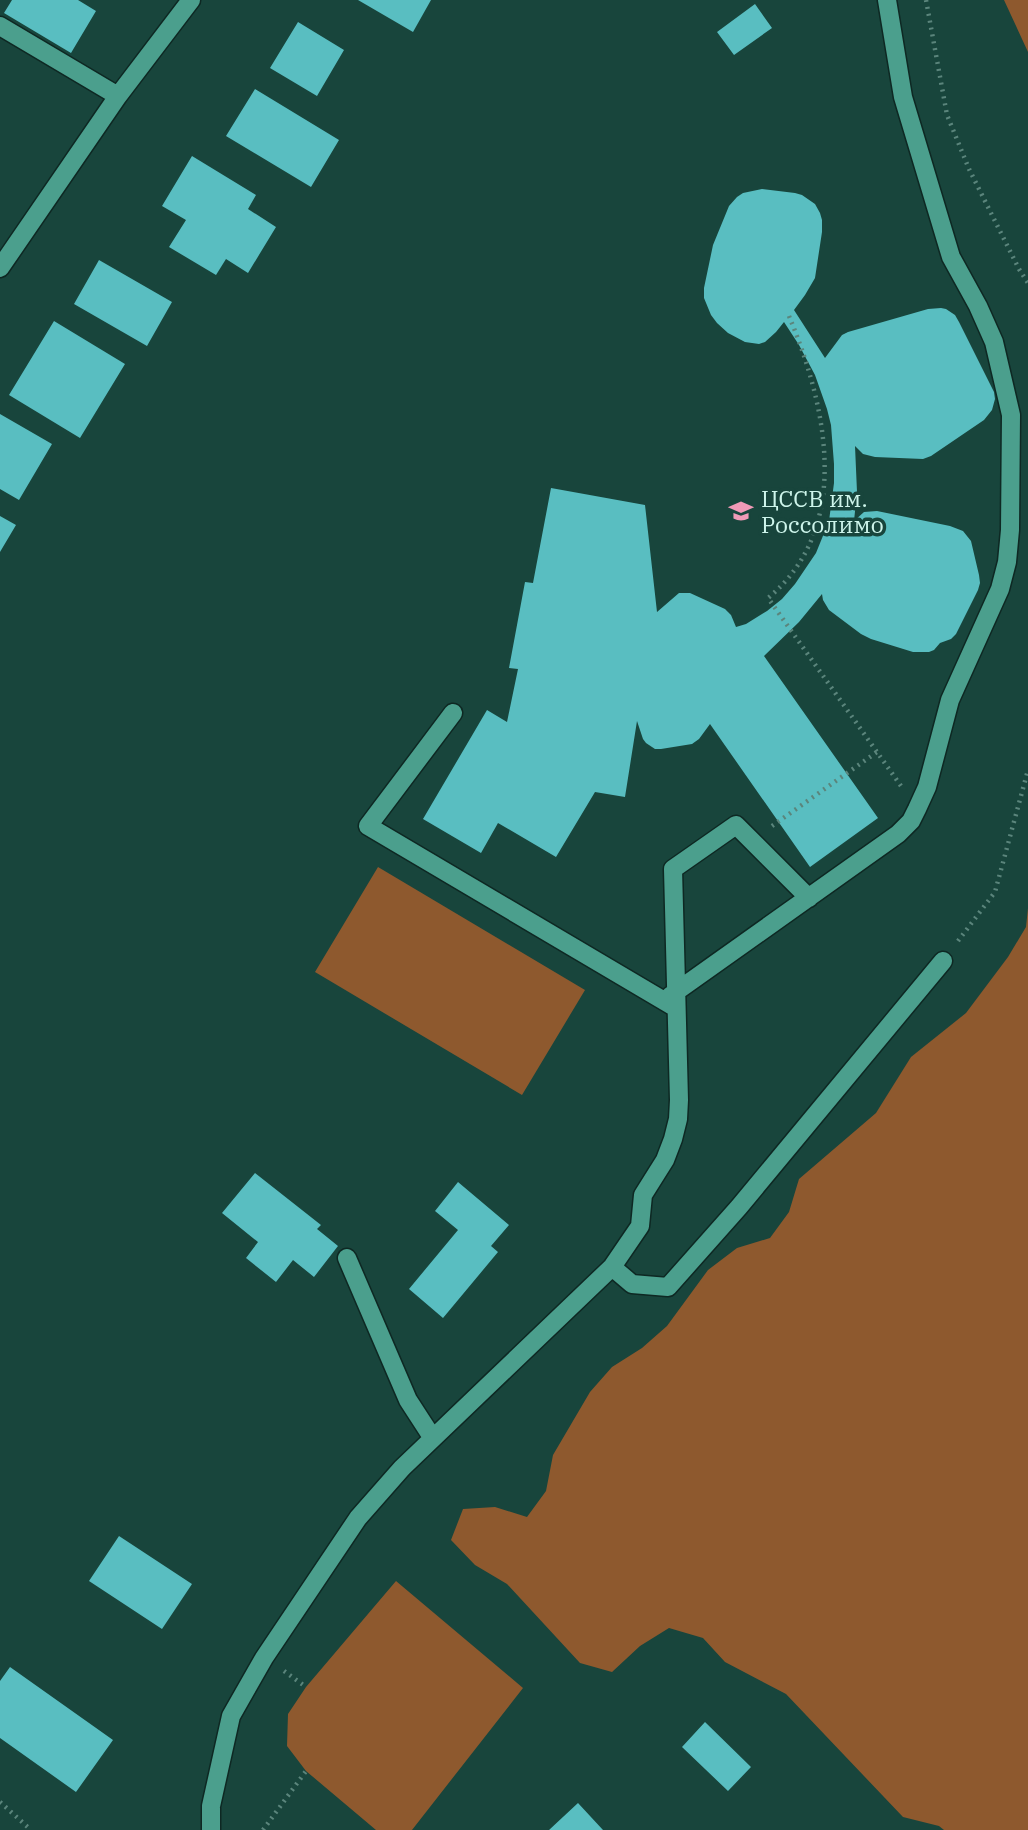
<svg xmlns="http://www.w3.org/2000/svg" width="1028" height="1830" font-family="'IBM Plex Serif',serif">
<rect width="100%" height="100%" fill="#18453c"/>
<path fill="#8e592e" d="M 1004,0 L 1028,0 L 1028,52 Z
M 378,867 L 585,990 L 522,1095 L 315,972 Z
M 1028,908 L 1028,1830 L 944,1830 L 939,1826 L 903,1817 L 786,1694 L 725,1662 L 703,1638 L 669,1628 L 640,1646 L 612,1672 L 580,1663 L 507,1584 L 475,1565 L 451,1540 L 463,1509 L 495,1507 L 527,1517 L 546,1491 L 553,1455 L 590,1392 L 612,1367 L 642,1348 L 667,1326 L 708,1270 L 737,1248 L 770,1238 L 789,1212 L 799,1179 L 876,1113 L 911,1057 L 966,1013 L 1008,957 L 1026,927 Z
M 396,1581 L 523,1688 L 412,1830 L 376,1830 L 306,1771 L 287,1746 L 288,1714 L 306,1687 Z"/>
<path fill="#59bec1" d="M 12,0 L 78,0 L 96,11 L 71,53 L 4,13 Z
M 358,0 L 431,0 L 413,32 Z
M 755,4 L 772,28 L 734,55 L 717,32 Z
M 298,22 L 344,50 L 317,96 L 270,68 Z
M 255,89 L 339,140 L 311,187 L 226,136 Z
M 192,156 L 256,195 L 248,209 L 276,227 L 248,273 L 226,259 L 216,275 L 169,247 L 186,220 L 162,206 Z
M 762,189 L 795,193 L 802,195 L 815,204 L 820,213 L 822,220 L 822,232 L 815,278 L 805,295 L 794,310 L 825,358 L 842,335 L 848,332 L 928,309 L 941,308 L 946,309 L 955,315 L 959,322 L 994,392 L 995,399 L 992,410 L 984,420 L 931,456 L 923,459 L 875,457 L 863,454 L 855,446 L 857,492 L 854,521 L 864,512 L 877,511 L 950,526 L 963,531 L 971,541 L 979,575 L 980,583 L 978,590 L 956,634 L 951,639 L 940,643 L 934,650 L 929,652 L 913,652 L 871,639 L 861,634 L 829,610 L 823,600 L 822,594 L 799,622 L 764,656 L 878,818 L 810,867 L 710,724 L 699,739 L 692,744 L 661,749 L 655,749 L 646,743 L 643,739 L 637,721 L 625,797 L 595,792 L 556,857 L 498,823 L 481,853 L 423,819 L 487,710 L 507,722 L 518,669 L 509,668 L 525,582 L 533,583 L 551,488 L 645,505 L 657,612 L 679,593 L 690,593 L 725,609 L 731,615 L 736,627 L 746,624 L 767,611 L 782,599 L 795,584 L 816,553 L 829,521 L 834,483 L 834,464 L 831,425 L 827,409 L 815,375 L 799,345 L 784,322 L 776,332 L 765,342 L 759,344 L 745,342 L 728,333 L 717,323 L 711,315 L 704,298 L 704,288 L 713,245 L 729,206 L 737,197 L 743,193 Z
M 99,260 L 172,302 L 147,346 L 74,304 Z
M 54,321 L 125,364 L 80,438 L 9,395 Z
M 0,414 L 52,444 L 19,500 L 0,489 Z
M 0,516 L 16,525 L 0,552 Z
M 255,1173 L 321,1225 L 317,1229 L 338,1246 L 314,1277 L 293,1260 L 276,1282 L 246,1258 L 258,1242 L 222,1213 Z
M 458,1182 L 509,1225 L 491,1246 L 498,1252 L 443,1318 L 409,1289 L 458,1230 L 435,1211 Z
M 119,1536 L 192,1584 L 162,1629 L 89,1581 Z
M 10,1667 L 113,1740 L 76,1792 L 0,1738 L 0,1681 Z
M 705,1722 L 751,1767 L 728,1791 L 682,1747 Z
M 578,1803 L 603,1830 L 549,1830 Z"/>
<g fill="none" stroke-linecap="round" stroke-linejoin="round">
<g stroke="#0e2823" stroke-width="21">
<path id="lane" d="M 453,713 L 368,826 L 676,1008
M 670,996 L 898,834 L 911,821 L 917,809 L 927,787 L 950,700 L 1000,589 L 1007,562 L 1010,530 L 1011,415 L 994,342 L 978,306 L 951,257 L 903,97 L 887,0
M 347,1258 L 408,1400 L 432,1437
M 612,1267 L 632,1284 L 668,1287 L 739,1207 L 943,961
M 211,1830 L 211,1806 L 231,1716 L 264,1658 L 358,1518 L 402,1468 L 612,1267 L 640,1226 L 643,1195 L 665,1160 L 673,1139 L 678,1119 L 679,1100 L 673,869 L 736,825 L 809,898"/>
</g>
<g stroke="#0e2823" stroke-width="21">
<path id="street" d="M 0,26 L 118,96
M 0,268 L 118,96 L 191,0"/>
</g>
<path stroke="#5b857c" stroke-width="4.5" stroke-dasharray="2 5" stroke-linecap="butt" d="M 926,0 L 947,115 L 969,169 L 1019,269 L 1028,283
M 789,316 C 826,405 854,527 768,598 L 901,786
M 772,826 L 877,752
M 958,941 L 995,892 L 1028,770
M 284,1671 L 306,1687
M 0,1802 L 31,1830
M 263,1830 L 306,1771"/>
<use href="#lane" stroke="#4b9f8d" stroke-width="18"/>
<use href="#street" stroke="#4b9f8d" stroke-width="18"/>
</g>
<defs>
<g id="school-bare" transform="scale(1.89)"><path d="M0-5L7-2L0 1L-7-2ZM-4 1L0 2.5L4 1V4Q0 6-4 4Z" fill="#f09ab7" stroke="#18453c" stroke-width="2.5" paint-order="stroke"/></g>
</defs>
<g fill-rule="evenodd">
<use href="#school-bare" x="741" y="511"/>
</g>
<g text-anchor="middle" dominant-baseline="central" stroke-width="7" stroke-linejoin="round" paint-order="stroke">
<g font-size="23" fill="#cef5eb" stroke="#18453c" text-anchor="start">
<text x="761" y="498">ЦССВ им.<tspan x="761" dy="26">Россолимо</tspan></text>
</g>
</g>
</svg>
